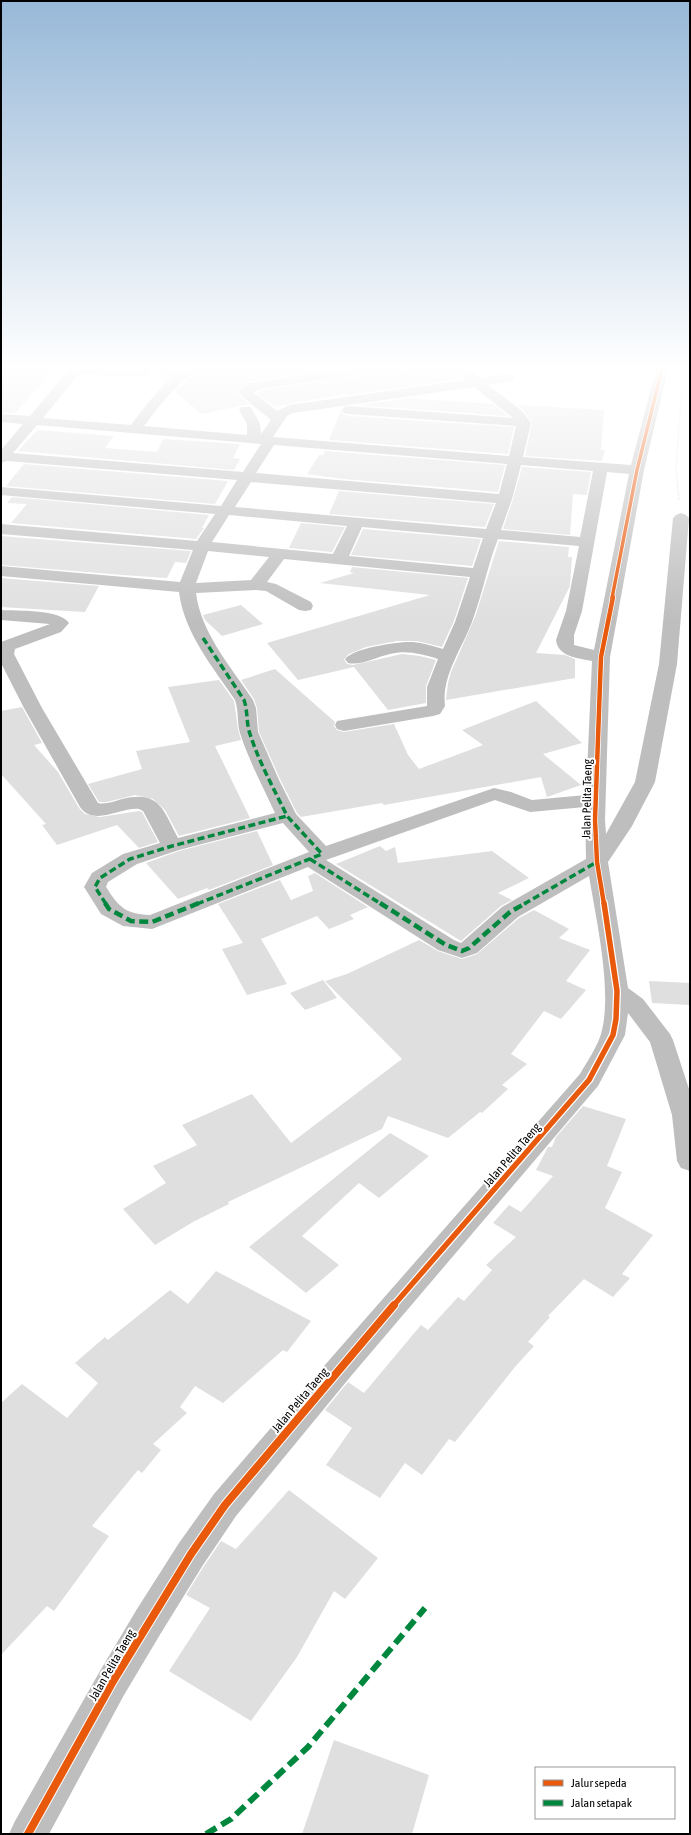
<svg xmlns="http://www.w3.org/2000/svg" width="691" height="1835" font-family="'Asap Condensed',sans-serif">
<rect width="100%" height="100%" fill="#fff"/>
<path fill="#dfdfdf" d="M 1,365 L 58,365 L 15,413 L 1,413 Z
M 157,365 L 187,365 L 165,382 L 153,371 Z
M 214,365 L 361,365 L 249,382 L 238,391 L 243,399 L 249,404 L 201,414 L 175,391 L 194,375 L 211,369 Z
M 407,365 L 448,365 L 463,379 L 346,395 L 347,394 L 275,406 L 256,393 L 265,389 L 400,370 L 405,369 Z
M 418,397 L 418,399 L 493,404 L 508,416 L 358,405 Z
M 517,405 L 604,410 L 601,450 L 605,450 L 602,461 L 525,456 L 532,423 L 523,410 Z
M 341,410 L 343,414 L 349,416 L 514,427 L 508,454 L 329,440 Z
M 37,430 L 114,436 L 105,448 L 157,452 L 163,439 L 240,444 L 233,458 L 240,459 L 234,470 L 18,451 Z
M 325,451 L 505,465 L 498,492 L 344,479 L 307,474 L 319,455 L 323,455 Z
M 24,464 L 228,481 L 215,504 L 6,486 Z
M 522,467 L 591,472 L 587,495 L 573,494 L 570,535 L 503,529 L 513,499 Z
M 339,491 L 494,504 L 485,527 L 329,514 Z
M 12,497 L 209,515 L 202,528 L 204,528 L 196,539 L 11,523 L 27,504 L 7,503 Z
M 301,523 L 345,527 L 332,552 L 289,548 Z
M 363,529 L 481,539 L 472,566 L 351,555 Z
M 1,536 L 191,551 L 186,563 L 175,562 L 167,578 L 123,575 L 1,565 Z
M 499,541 L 569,547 L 568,557 L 572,557 L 570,586 L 536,653 L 565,655 L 575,659 L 575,678 L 446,700 L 448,683 L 451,672 L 475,617 Z
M 352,567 L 468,578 L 454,621 L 442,647 L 417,641 L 397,641 L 366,647 L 349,654 L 344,659 L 347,664 L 353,665 L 402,654 L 420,656 L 436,660 L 426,686 L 426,703 L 388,710 L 354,667 L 298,680 L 267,643 L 430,595 L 320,583 L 354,573 L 350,572 Z
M 1,578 L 99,586 L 85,612 L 1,607 Z
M 241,605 L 263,624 L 222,636 L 205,620 L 203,615 Z
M 275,669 L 335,722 L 334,726 L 337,730 L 344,732 L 394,724 L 408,755 L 419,769 L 483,745 L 462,730 L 536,701 L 582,743 L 543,754 L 581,785 L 547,797 L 541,777 L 384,805 L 382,803 L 301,817 L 297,813 L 280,779 L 259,732 L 257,708 L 254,699 L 241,680 Z
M 219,680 L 234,701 L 238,729 L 241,740 L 215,746 L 250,818 L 179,836 L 165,810 L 153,799 L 135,795 L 107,802 L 99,802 L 88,784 L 142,769 L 136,751 L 190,742 L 168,687 Z
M 22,707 L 42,743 L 34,745 L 58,772 L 79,808 L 85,814 L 100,817 L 139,811 L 142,812 L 158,842 L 139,848 L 117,825 L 57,845 L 42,825 L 46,824 L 1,774 L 1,711 Z
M 257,831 L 273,865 L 209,890 L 207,888 L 178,899 L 146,863 L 179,851 Z
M 380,846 L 386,851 L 395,847 L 398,863 L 492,851 L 529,878 L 498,893 L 512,900 L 501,906 L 461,941 L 336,864 Z
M 315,873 L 368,907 L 350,915 L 354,919 L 329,929 L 317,916 L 261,939 L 287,984 L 247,995 L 222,949 L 243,943 L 218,904 L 280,880 L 291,900 L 313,891 L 308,876 Z
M 534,910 L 569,929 L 559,938 L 590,950 L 566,981 L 586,990 L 561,1019 L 544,1011 L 511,1054 L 527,1064 L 502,1085 L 508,1089 L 482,1113 L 480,1112 L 448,1138 L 388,1116 L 382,1129 L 228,1202 L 229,1204 L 193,1222 L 155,1245 L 123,1209 L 166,1183 L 153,1166 L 197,1145 L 182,1125 L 252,1094 L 291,1143 L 402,1059 L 325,981 L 347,974 L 419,940 L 438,951 L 462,959 L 477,954 L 519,918 Z
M 323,980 L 337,998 L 305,1010 L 290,993 Z
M 649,981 L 690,983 L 690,1005 L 652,1003 Z
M 583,1106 L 626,1119 L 607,1166 L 622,1172 L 605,1208 L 653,1235 L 622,1274 L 630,1278 L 613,1297 L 584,1279 L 548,1316 L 550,1317 L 528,1342 L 534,1346 L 515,1367 L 455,1442 L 449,1439 L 422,1475 L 405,1463 L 380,1498 L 326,1465 L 352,1428 L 325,1410 L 348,1382 L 364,1393 L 421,1325 L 428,1330 L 458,1297 L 464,1301 L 492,1270 L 486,1265 L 516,1237 L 493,1223 L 509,1205 L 521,1212 L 553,1176 L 536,1170 L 548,1147 L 552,1147 L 556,1137 Z
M 390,1133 L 429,1156 L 379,1198 L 359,1183 L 302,1236 L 339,1265 L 306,1293 L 249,1247 Z
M 216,1271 L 311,1321 L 287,1352 L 283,1350 L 223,1403 L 195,1386 L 180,1407 L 187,1413 L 153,1444 L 161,1450 L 142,1473 L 138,1470 L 92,1526 L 109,1536 L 54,1611 L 47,1606 L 1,1655 L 1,1403 L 22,1384 L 67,1418 L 98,1383 L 75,1363 L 105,1337 L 108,1340 L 170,1290 L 188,1304 Z
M 289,1490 L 378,1558 L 345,1599 L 334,1591 L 297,1657 L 251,1721 L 169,1671 L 210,1608 L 186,1595 L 204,1566 L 221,1541 L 236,1549 Z
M 334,1740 L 429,1775 L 412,1834 L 302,1834 Z"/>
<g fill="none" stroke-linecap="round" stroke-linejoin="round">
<path stroke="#b9b9b9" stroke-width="1.5" stroke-dasharray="0.5 1.5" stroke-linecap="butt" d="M 679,500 L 676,469 L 683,375"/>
<path fill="#bebebe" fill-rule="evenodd" d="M 73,365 L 138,369 L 143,365 L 156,365 L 149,374 L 140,377 L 79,374 L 43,418 L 131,425 C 142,410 171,372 189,366 C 195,363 206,365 213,365 L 211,368 C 204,369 197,370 191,375 C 173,387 157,409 144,426 L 247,435 L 247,424 L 239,410 L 241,407 L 251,407 L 260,424 L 261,434 L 271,420 L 244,398 L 239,391 L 249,383 L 372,365 L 406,365 L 404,368 L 400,369 L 265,388 L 253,392 L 277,411 L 290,405 L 466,380 L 449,365 L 463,365 L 480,378 L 508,374 L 513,375 L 514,378 L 513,381 L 488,385 L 522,411 L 531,423 L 523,457 L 631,465 L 657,365 L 669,365 L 644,470 L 610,657 L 605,820 L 606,834 L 635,782 L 659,664 L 673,518 L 676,515 L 681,513 L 686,515 L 689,518 L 677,664 L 655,782 L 632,826 L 608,862 L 628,988 L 643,999 L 670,1034 L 673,1040 L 690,1092 L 690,1171 L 681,1168 L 677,1161 L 672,1115 L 650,1042 L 628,1013 L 625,1035 L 598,1086 L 351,1376 L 236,1516 L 203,1565 L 161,1633 L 124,1695 L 49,1834 L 9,1834 L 15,1821 L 100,1671 L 137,1609 L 179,1543 L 214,1494 L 331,1358 L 580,1074 C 587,1062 597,1047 601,1034 C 613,992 596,919 589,876 L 518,917 L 477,953 L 462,958 L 438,950 L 308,867 L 152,929 L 123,926 L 101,914 L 84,887 L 92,873 L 123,854 L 160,843 L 143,811 L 139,809 C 121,807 94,827 80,807 L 24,708 L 1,663 L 1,642 L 50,624 L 1,620 L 1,610 C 18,611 60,609 69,623 L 61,632 L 15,649 L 14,654 L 42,708 L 98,803 C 106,805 114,801 122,799 C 160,790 163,810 178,838 L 275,813 C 263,787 249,761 240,733 C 237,723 239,711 235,700 C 213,667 184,633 179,592 L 1,576 L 1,566 L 180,582 L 193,550 L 1,534 L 1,524 L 197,541 L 215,514 L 1,495 L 1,487 L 221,506 L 237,480 L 7,461 L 1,463 L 1,450 L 23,424 L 1,422 L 1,414 L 30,416 ZM 474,387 L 513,418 L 349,406 L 344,407 L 342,410 L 344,413 L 349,414 L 516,426 L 509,456 L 273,437 L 287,416 L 293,413 ZM 37,425 L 261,444 L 243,472 L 13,453 ZM 274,445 L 507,464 L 499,494 L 256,473 ZM 521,465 L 593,471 L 580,537 L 501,530 L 512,499 ZM 607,472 L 629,474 L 594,650 L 574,645 L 574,635 L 582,611 ZM 251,482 L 496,503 L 486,529 L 235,507 ZM 229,515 L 347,526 L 333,554 L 212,542 ZM 362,527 L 483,538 L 473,568 L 349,556 ZM 498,539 L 579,546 L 566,611 L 556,640 C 558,657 578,658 592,661 L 586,795 L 532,800 L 511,792 L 494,788 L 326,846 L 296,814 L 279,780 L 258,732 L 256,708 L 253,700 C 231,667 201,633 196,593 L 256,590 L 266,591 L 299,610 L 305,611 L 311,610 L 313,606 L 311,602 L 276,584 L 267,582 L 284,559 L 470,577 L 455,622 L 443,649 C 433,646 423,643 413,642 C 399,641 353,648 345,659 L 348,663 C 361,666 376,657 390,654 C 407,650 421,654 438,659 L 427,687 L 427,706 L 337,721 L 335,725 L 337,729 L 344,731 L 433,716 L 440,714 L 445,706 C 441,674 465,645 474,616 C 483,591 488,564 498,539 ZM 208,551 L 269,557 L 251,580 L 196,583 ZM 495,800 L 530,812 L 585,807 L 586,859 L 502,907 L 461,943 L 454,940 L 326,860 ZM 283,823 L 309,852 L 150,915 C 125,914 119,907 106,887 L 108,882 L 137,864 L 179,850 Z"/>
<path stroke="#00873e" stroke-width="3.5" stroke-dasharray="7 3.5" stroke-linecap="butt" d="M 203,638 L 244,700 C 248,711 246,723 250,734 C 259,762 274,789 287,816
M 310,859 L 381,904
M 106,904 L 95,887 L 100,878 L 130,859 L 172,846 L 287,816
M 197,904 L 322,854 L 287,816
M 524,904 L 597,862"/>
<path stroke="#00873e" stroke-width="4.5" stroke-dasharray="9 4.5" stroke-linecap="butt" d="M 105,903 L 109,909 L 131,921 L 152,922 L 199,903
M 380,903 L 446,945 L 462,951 L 469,948 L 510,912 L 526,903"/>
<path stroke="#00873e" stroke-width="6" stroke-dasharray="12 6" stroke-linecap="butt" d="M 206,1834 L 231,1819 L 308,1747 L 425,1608"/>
<g stroke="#fff" stroke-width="5">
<path id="cycleway-far3" d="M 612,598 L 637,470 L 663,365"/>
</g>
<g stroke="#fff" stroke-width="6">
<path id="cycleway-far2" d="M 604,904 L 597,862 L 595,820 L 601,657 L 613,597"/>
</g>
<g stroke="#fff" stroke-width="8">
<path id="cycleway-far1" d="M 393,1306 L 589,1080 L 613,1035 L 616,1019 L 617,991 L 604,903"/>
</g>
<g stroke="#fff" stroke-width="10">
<path id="cycleway" d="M 28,1834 L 112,1683 L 191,1554 L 225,1505 L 394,1305"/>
</g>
<use href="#cycleway-far3" stroke="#e8590c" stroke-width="3.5"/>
<use href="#cycleway-far2" stroke="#e8590c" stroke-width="4.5"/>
<use href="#cycleway-far1" stroke="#e8590c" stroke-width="5.5"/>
<use href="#cycleway" stroke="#e8590c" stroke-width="8"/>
</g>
<linearGradient id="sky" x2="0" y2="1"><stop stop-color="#97b8d8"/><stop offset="0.59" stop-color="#fff"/><stop offset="1" stop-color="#fff" stop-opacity="0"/></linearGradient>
<rect width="691" height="622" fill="url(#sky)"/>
<g text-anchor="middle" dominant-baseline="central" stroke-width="4" stroke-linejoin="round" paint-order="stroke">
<g font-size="12" fill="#000" stroke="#fff">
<text transform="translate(587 799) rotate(-89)">Jalan Pelita Taeng</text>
<text transform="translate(512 1155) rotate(-49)">Jalan Pelita Taeng</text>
<text transform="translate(300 1400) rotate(-50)">Jalan Pelita Taeng</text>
<text transform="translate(112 1665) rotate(-60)">Jalan Pelita Taeng</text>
</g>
</g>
<rect width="691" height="1835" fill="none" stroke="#000000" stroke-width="4"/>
<rect x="535" y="1767" width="140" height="52" fill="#ffffff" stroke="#999999"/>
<rect x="543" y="1780" width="20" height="6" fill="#e8590c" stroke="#999999"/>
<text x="571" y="1787" font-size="12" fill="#000000">Jalur sepeda</text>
<rect x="543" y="1800" width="20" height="6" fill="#00873e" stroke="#999999"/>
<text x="571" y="1807" font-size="12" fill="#000000">Jalan setapak</text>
</svg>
